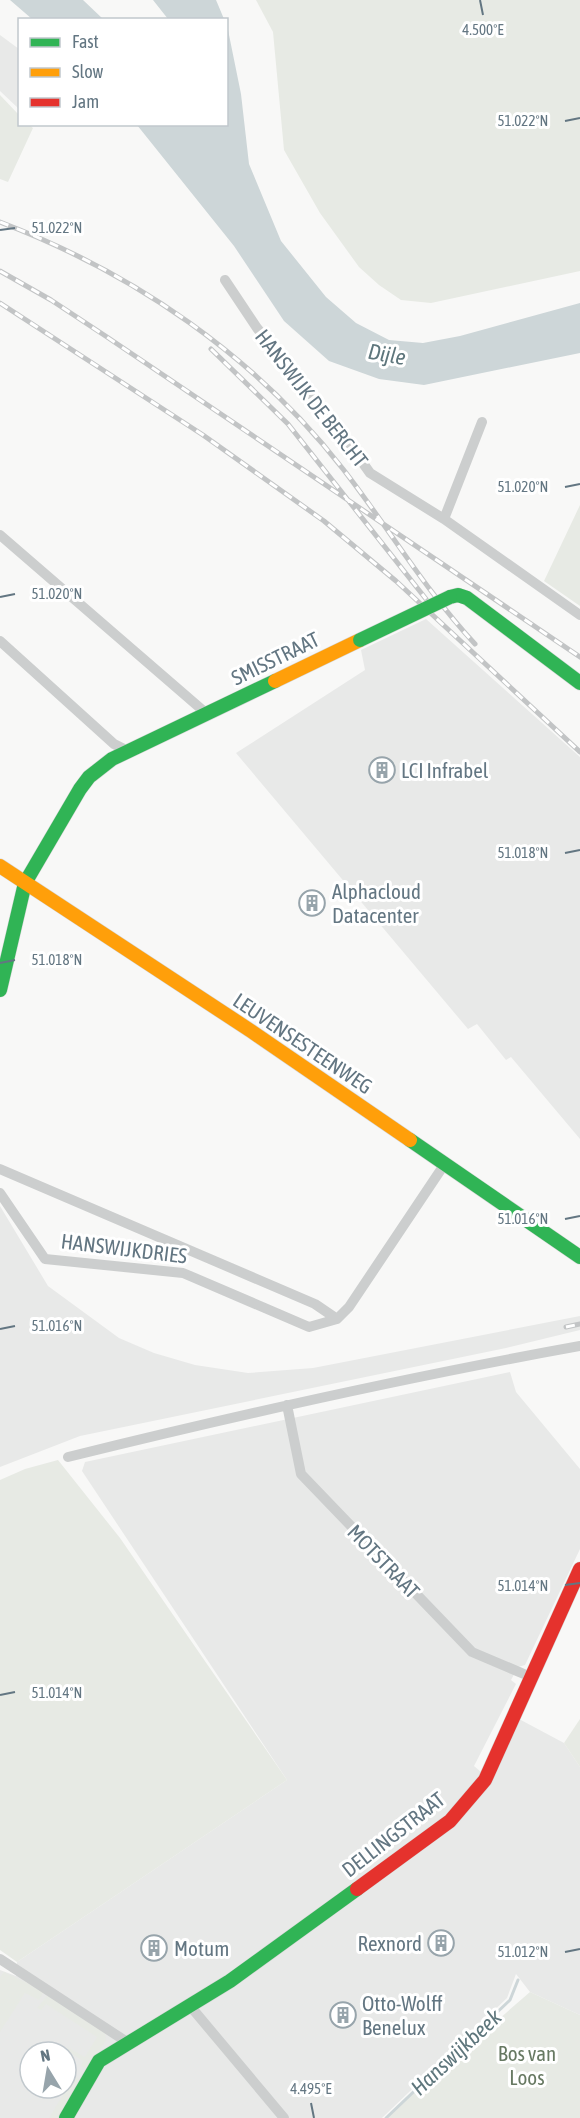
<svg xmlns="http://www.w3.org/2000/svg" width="580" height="2118" font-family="'Asap Condensed',sans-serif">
<rect width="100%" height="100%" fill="#f8f8f7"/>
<path fill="#e8e9e8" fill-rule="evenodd" d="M 0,35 L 19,49 L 19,109 L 0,91 Z
M 426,619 L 580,757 L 580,1139 L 511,1057 L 506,1060 L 477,1024 L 468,1029 L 236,753 L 365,670 L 361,650 Z
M 0,1206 L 48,1286 L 119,1338 L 154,1353 L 195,1365 L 248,1373 L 313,1368 L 580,1316 L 580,1330 L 506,1348 L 80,1436 L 0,1467 Z
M 510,1372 L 516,1392 L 580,1469 L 580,1549 L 525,1665 L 518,1667 L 511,1680 L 516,1684 L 474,1766 L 488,1778 L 519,1719 L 564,1743 L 580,1767 L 580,2015 L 530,1992 L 516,1974 L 507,1998 L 382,2118 L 0,2118 L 0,1970 L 16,1976 L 17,1962 L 287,1780 L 82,1471 L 85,1462 ZM 30,2052 L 66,2052 L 66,2088 L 30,2088 Z"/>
<path fill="#e7eae4" d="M 256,0 L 580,0 L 580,271 L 431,303 L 401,300 L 379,285 L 359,267 L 320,213 L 284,150 L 273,32 Z
M 0,95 L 19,115 L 20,124 L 29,125 L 33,128 L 8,182 L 0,179 Z
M 580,505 L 580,606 L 544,581 Z
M 58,1460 L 120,1538 L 287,1780 L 17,1962 L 0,1950 L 0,1480 L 25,1469 Z
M 580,1719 L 580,1767 L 564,1743 Z
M 4,1972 L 44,1991 L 39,2000 L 25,1993 L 0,2032 L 0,1977 Z
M 530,1992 L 580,2015 L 580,2118 L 385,2118 Z
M 48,1995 L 105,2032 L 106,2040 L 88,2069 L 81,2066 L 83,2061 L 69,2052 L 67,2047 L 85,2057 L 97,2037 L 46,2004 L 41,2010 L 37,2008 Z
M 67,2071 L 81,2080 L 57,2118 L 49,2118 L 72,2080 L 66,2076 Z"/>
<path fill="#cdd6d8" d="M 10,0 L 83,0 L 103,19 L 32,19 Z
M 153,0 L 216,0 L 224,19 L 168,19 Z
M 227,25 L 241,94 L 249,164 L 281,241 L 326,297 L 356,323 L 389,340 L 423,343 L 460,336 L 580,303 L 580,353 L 424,385 L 379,379 L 329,361 L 284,321 L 234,246 L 137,125 L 226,124 Z"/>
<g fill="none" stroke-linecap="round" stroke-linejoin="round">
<path stroke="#cdd6d8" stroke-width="3" d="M 386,2118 L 510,2000 L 518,1980"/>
<g stroke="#d5d6d6" stroke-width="15">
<path id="fast" d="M 450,597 L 458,595 L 467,598 L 580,683
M 0,990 L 25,883 L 80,789 L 89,777 L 112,759 L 275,681
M 410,1140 L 580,1257
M 66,2118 L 99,2061 L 230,1981 L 357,1889"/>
</g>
<g stroke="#d5d6d6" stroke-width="15">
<path id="slow" d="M 275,681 L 360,640
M 0,866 L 251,1031 L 410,1140"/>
</g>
<g stroke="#d5d6d6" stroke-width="15">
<path id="jam" d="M 357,1889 L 450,1821 L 485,1780 L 580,1569"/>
</g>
<path stroke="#cccece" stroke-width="10" d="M 225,280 L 257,328 L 332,420 L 370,473 L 444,519 L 580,615
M 444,519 L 482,422
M 0,535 L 207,714
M 0,641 L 114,744 L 130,752
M 0,1169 L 315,1304 L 337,1319
M 0,1193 L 45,1259 L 183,1273 L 309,1327 L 337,1319 L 349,1307 L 444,1165
M 287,1405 L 301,1474 L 472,1652 L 531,1677
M 68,1457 C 238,1415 408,1377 580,1346
M 0,1959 L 127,2042
M 191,2007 L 284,2118"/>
<use href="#fast" stroke="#30b455" stroke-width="14"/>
<use href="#slow" stroke="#ff9f0a" stroke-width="14"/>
<use href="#jam" stroke="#e5322d" stroke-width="14"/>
<g stroke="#c2c4c5" stroke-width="5">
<path id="rail" d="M 0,222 C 134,273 255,356 343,469 C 388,527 425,590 475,644
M 0,271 L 51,300 L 107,337 L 580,657
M 0,303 L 203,435 L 324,521 L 396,581 L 580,752
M 211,349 L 288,424 L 426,599
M 566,1327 L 580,1324"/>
</g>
<use href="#rail" stroke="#fff" stroke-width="3" stroke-dasharray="9" stroke-linecap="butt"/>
<g stroke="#d5d6d6" stroke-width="15" stroke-linecap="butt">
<path id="fast-bridge" d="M 360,640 L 450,597"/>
</g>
<use href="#fast-bridge" stroke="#30b455" stroke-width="14"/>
</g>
<path fill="none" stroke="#637682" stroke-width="2" d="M 480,0 L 483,15M 565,121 L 580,118M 0,230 L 15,228M 565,487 L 580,484M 0,597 L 15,594M 565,853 L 580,850M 0,963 L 15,960M 565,1219 L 580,1216M 0,1329 L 15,1326M 565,1585 L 580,1583M 0,1695 L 15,1692M 565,1952 L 580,1949M 311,2103 L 314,2118"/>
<defs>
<g id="building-ring" transform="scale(1.35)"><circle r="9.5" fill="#fff" stroke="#97a4ab" stroke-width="1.5"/><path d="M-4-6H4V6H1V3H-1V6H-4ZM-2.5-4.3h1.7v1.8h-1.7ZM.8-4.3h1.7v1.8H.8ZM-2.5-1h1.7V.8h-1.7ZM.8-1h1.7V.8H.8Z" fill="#97a4ab"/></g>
</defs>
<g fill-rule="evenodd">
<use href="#building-ring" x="382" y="770"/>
<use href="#building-ring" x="312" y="903"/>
<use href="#building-ring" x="441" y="1943"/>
<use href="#building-ring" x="154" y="1948"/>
<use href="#building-ring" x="343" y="2015"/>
</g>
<g text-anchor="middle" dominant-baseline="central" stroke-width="6" stroke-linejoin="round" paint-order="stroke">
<g font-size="21" fill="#637682" stroke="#fff">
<text transform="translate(312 398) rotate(52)">HANSWIJK DE BERCHT</text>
<text transform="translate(275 658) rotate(-26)">SMISSTRAAT</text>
<text transform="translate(303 1043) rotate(34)">LEUVENSESTEENWEG</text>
<text transform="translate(124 1248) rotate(7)">HANSWIJKDRIES</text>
<text transform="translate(384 1561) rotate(46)">MOTSTRAAT</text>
<text transform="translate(393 1834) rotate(-38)">DELLINGSTRAAT</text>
</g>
<g font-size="21" fill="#637682" stroke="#fff" text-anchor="start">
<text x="401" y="770">LCI Infrabel</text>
<text x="332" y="891">Alphacloud<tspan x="332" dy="24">Datacenter</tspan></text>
<text x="422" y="1943" text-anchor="end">Rexnord</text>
<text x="174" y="1948">Motum</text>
<text x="362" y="2003">Otto-Wolff<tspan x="362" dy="24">Benelux</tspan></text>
</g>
<g font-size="21" fill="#677962" stroke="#fff">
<text x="527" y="2053">Bos van<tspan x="527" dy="24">Loos</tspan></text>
</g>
<g font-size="22" font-style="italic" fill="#5e767c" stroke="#fff">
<text transform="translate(387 354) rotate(10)">Dijle</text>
<text transform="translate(456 2052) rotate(-43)">Hanswijkbeek</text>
</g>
</g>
<g font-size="15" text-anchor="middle" fill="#637682" stroke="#fff" stroke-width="6" stroke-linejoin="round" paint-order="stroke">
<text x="483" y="35">4.500°E</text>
<text x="523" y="126">51.022°N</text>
<text x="57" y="233">51.022°N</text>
<text x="523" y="492">51.020°N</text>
<text x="57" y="599">51.020°N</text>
<text x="523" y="858">51.018°N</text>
<text x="57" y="965">51.018°N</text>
<text x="523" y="1224">51.016°N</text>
<text x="57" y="1331">51.016°N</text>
<text x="523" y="1591">51.014°N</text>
<text x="57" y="1698">51.014°N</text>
<text x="523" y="1957">51.012°N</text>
<text x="311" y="2094">4.495°E</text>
</g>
<rect x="18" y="18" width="210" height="108" fill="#ffffff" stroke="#c1c8cd" stroke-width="1.5"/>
<rect x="30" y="38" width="30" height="9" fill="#30b455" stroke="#c1c8cd" stroke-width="1.5"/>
<text x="72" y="48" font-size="18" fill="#637682">Fast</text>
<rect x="30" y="68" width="30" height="9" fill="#ff9f0a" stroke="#c1c8cd" stroke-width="1.5"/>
<text x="72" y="78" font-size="18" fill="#637682">Slow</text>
<rect x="30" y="98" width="30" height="9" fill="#e5322d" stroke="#c1c8cd" stroke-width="1.5"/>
<text x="72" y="108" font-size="18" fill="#637682">Jam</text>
<g transform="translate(48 2070) rotate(349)"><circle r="28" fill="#ffffff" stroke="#c1c8cd" stroke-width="1.5"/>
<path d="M0-4.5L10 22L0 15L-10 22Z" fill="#97a4ab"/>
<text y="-9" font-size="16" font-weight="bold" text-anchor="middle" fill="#637682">N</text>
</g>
</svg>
